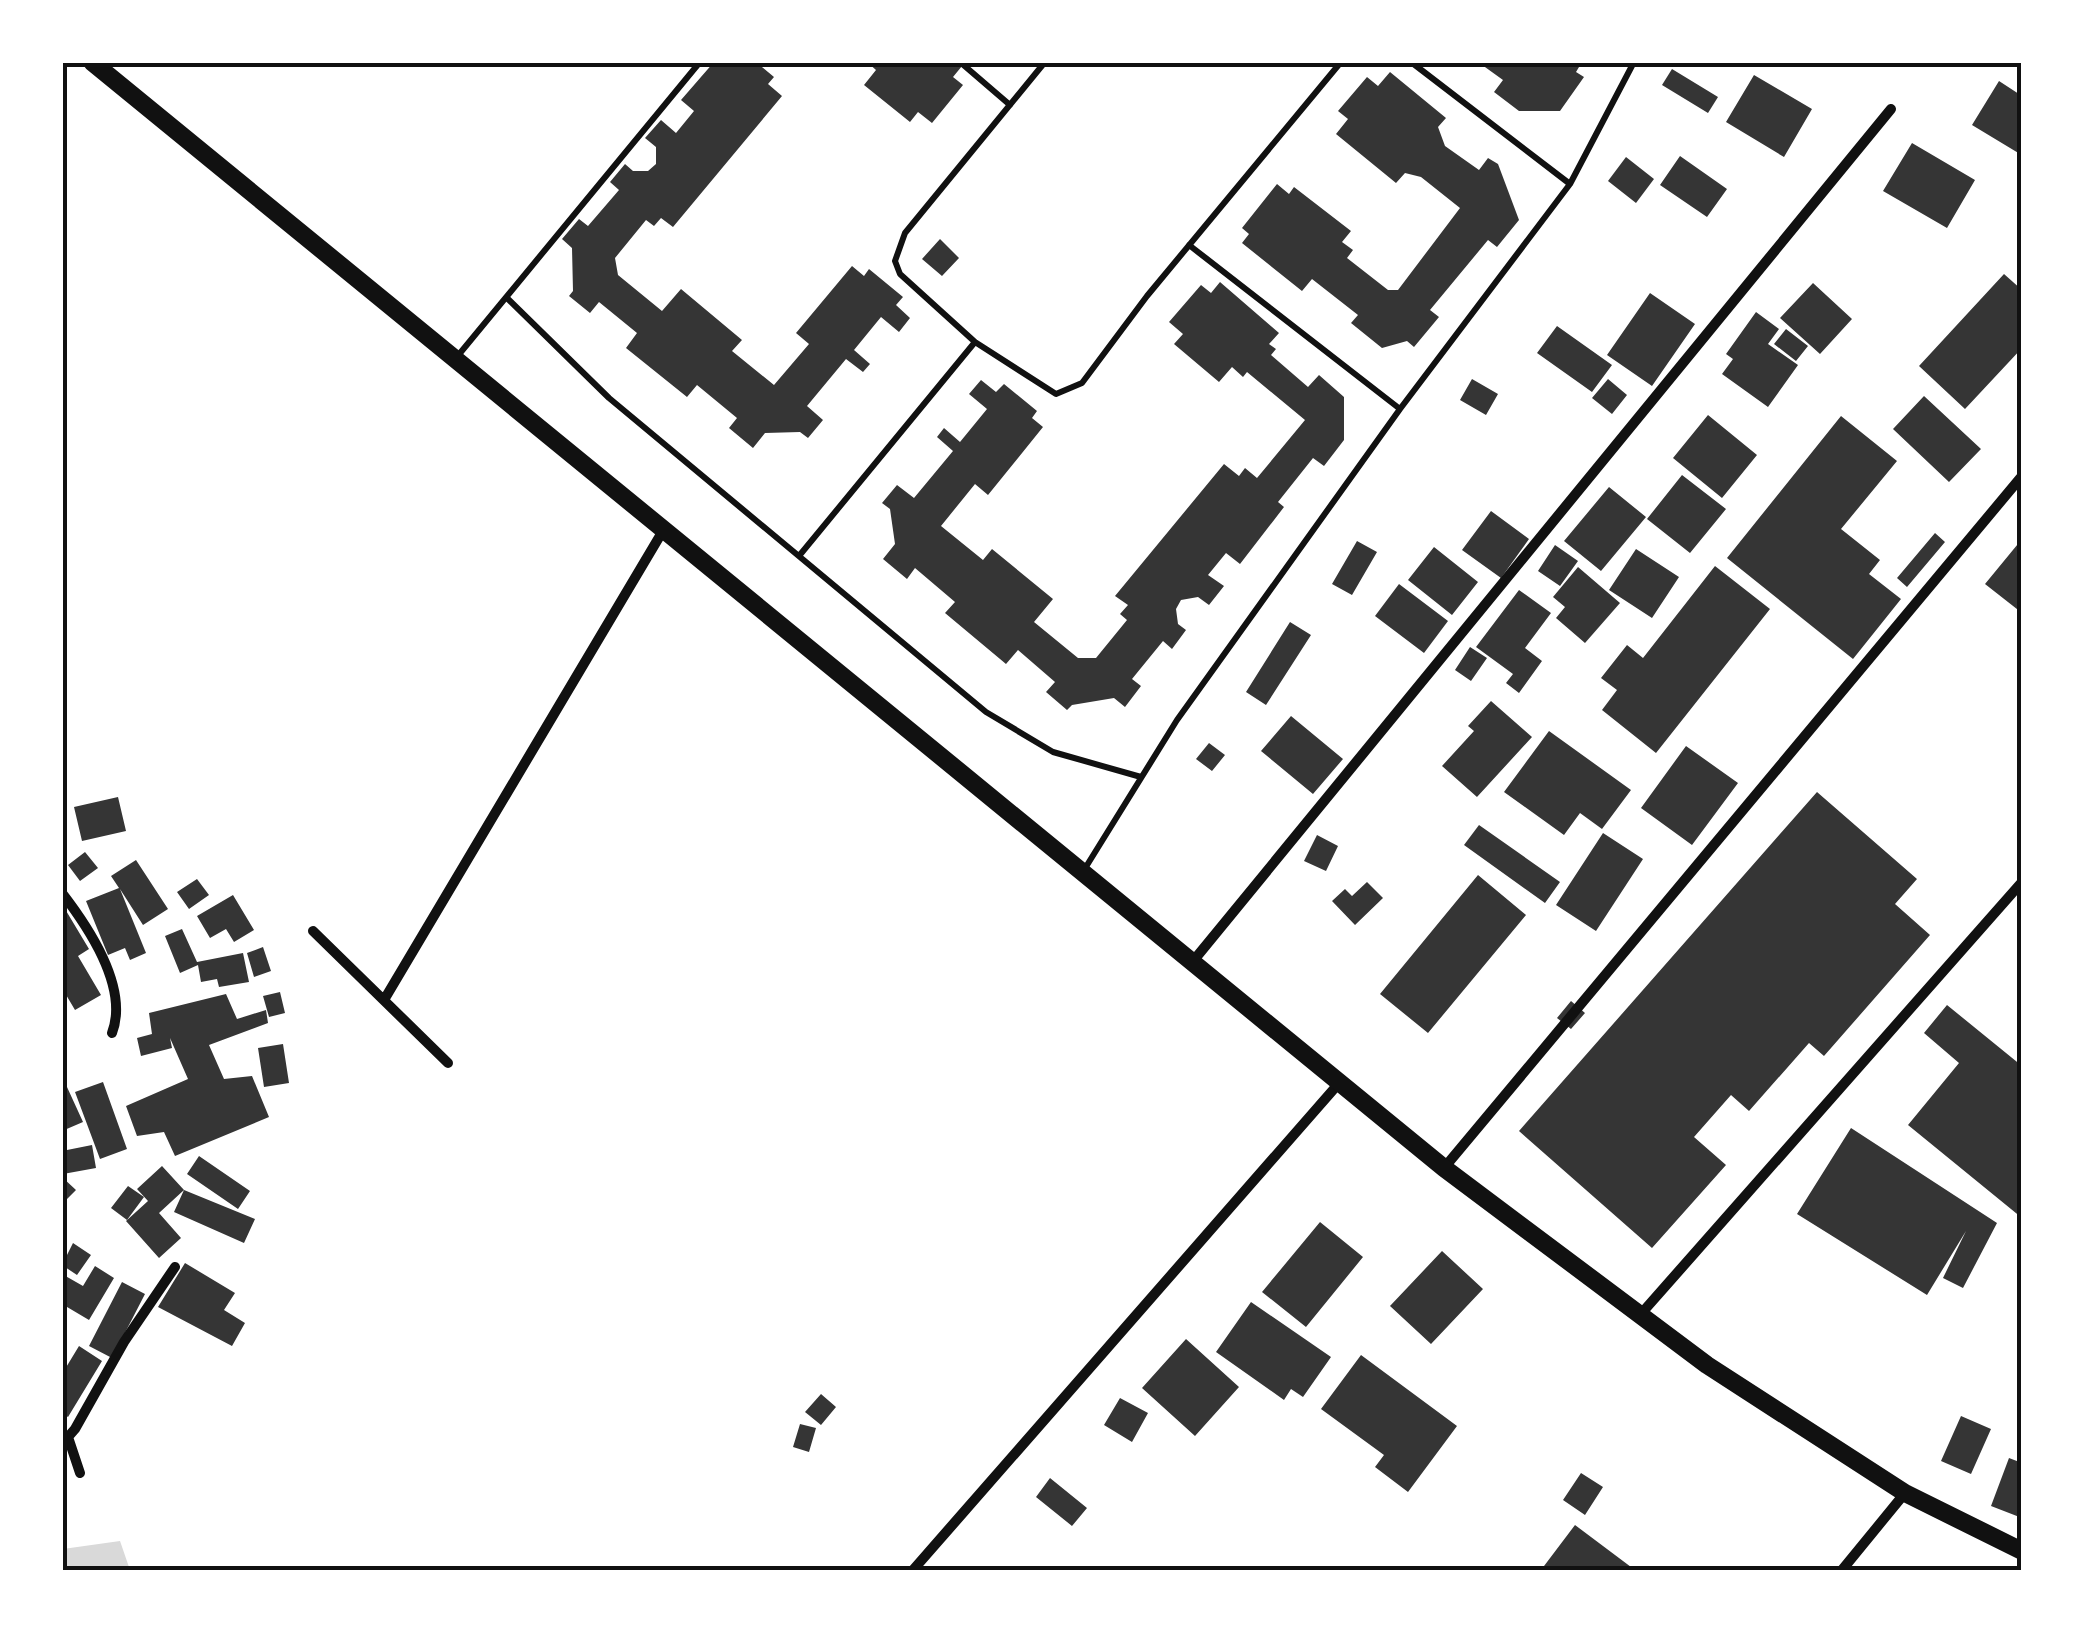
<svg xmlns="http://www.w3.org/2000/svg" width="2084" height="1633" font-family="Montserrat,sans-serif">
<rect width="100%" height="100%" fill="#fff"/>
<path fill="#d9d9d9" d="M 120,1541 L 130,1570 L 63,1570 L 63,1549 Z"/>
<path fill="#353535" d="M 714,62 L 766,62 L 762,67 L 774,77 L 768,84 L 782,96 L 673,227 L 661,218 L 654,226 L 646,220 L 615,258 L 618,275 L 662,311 L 681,289 L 742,340 L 732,351 L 774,385 L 809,344 L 796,333 L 852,266 L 864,276 L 869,269 L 903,297 L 896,305 L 910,318 L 899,332 L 881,317 L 854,350 L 870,364 L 863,372 L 846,359 L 807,406 L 823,420 L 808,438 L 800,432 L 765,433 L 753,448 L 729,428 L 737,418 L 697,385 L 687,397 L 626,348 L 637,333 L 599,302 L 590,313 L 569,296 L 573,291 L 572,248 L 562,239 L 579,219 L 588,226 L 619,190 L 610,182 L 625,164 L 633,171 L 648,171 L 656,164 L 656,147 L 645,138 L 661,120 L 676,133 L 694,111 L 681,100 Z
M 867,62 L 958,62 L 962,66 L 953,77 L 963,85 L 932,123 L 918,112 L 910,122 L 864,85 L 876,70 Z
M 1478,62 L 1582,62 L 1576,72 L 1584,77 L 1560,111 L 1519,111 L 1494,92 L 1503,80 Z
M 1672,69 L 1718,97 L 1708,113 L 1662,85 Z
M 1390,72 L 1446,118 L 1438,127 L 1445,146 L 1479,170 L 1488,158 L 1498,164 L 1519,220 L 1497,247 L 1488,240 L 1430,310 L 1439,317 L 1414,347 L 1407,341 L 1382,348 L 1351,323 L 1358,315 L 1312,279 L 1302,291 L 1242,243 L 1249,234 L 1242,228 L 1277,184 L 1289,194 L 1294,187 L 1351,231 L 1342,242 L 1353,250 L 1347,258 L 1388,290 L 1398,290 L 1460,208 L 1421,177 L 1405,173 L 1396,183 L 1336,134 L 1348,119 L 1338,111 L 1367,77 L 1378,86 Z
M 1754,75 L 1812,109 L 1784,157 L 1726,122 Z
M 1999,81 L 2022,96 L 2020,154 L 1972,125 Z
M 1912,143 L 1975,180 L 1947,228 L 1883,191 Z
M 1680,156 L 1727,189 L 1707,217 L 1660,185 Z
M 1626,157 L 1654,179 L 1636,203 L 1608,181 Z
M 940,239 L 959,258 L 942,276 L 922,259 Z
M 2004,274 L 2022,290 L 2022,348 L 1965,409 L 1919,366 Z
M 1220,282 L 1279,333 L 1269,344 L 1276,349 L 1271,355 L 1308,387 L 1319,375 L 1344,397 L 1344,440 L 1324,466 L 1313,458 L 1278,502 L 1284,507 L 1240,564 L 1226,553 L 1208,575 L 1224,586 L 1209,605 L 1198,597 L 1181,600 L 1176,609 L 1178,624 L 1186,630 L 1172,649 L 1163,641 L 1132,679 L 1141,686 L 1125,707 L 1114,698 L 1072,705 L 1067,710 L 1046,692 L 1055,682 L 1018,650 L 1006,664 L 945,613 L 955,602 L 915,568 L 907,579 L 883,559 L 895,544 L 890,509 L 882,503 L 897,485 L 914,498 L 953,451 L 937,437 L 944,428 L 960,442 L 987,409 L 969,394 L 981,380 L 996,392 L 1004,384 L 1037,411 L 1032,418 L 1043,427 L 988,495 L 975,484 L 941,526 L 983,560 L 992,549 L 1053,599 L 1034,622 L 1078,658 L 1096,658 L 1127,620 L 1120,614 L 1128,605 L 1115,596 L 1224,464 L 1239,476 L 1245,468 L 1257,478 L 1305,420 L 1247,372 L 1243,377 L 1232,367 L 1219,382 L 1174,344 L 1183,334 L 1169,322 L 1201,285 L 1211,293 Z
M 1813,283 L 1852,319 L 1820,354 L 1780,318 Z
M 1650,293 L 1695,324 L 1652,386 L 1607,355 Z
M 1756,312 L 1779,329 L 1768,344 L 1798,365 L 1768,407 L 1722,374 L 1733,359 L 1726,354 Z
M 1557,326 L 1612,365 L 1592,392 L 1537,353 Z
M 1786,329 L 1808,346 L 1796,361 L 1774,344 Z
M 1472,379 L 1498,394 L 1486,415 L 1460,400 Z
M 1608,379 L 1627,395 L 1612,414 L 1592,398 Z
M 1924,396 L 1981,449 L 1949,482 L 1893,429 Z
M 1708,415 L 1757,455 L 1722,498 L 1673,458 Z
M 1841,416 L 1897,461 L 1841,529 L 1880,560 L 1869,574 L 1901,599 L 1853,659 L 1727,558 Z
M 1682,475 L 1726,509 L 1690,553 L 1647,519 Z
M 1609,487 L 1646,517 L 1601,571 L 1564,541 Z
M 1491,511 L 1529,539 L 1501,578 L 1462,550 Z
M 1935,533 L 1945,542 L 1907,587 L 1897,578 Z
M 2022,539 L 2022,613 L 1985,584 Z
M 1357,541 L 1377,552 L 1352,595 L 1332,584 Z
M 1555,545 L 1578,561 L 1560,586 L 1538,571 Z
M 1434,547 L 1478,582 L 1452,615 L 1408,580 Z
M 1636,549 L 1679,577 L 1652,618 L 1609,590 Z
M 1715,566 L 1770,609 L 1656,753 L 1602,710 L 1617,690 L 1601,678 L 1627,645 L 1643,658 Z
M 1578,567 L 1620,603 L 1585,643 L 1556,618 L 1565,607 L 1553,597 Z
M 1399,584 L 1448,621 L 1424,653 L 1375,616 Z
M 1519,590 L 1551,613 L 1525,648 L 1542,661 L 1519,693 L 1506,683 L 1513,674 L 1476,647 Z
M 1290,622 L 1311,635 L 1266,705 L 1246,692 Z
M 1470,647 L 1487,658 L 1471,681 L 1455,670 Z
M 1491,701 L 1532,737 L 1477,797 L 1442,766 L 1474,731 L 1468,726 Z
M 1291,716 L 1343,759 L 1313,794 L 1261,751 Z
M 1549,731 L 1631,790 L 1602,829 L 1580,813 L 1564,835 L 1504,792 Z
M 1209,743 L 1225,755 L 1212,771 L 1196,759 Z
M 1686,746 L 1738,783 L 1692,845 L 1641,808 Z
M 1817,792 L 1917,879 L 1895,904 L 1930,935 L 1824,1056 L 1809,1043 L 1749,1111 L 1731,1095 L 1694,1137 L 1726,1165 L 1652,1248 L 1519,1131 Z
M 118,797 L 126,831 L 82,841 L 74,807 Z
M 1479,825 L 1560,882 L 1545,903 L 1464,845 Z
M 1603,833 L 1643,859 L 1596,931 L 1556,905 Z
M 1317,835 L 1338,846 L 1326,871 L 1304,861 Z
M 85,852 L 98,868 L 80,881 L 68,865 Z
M 136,860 L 168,909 L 143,925 L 120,889 L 146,953 L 130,960 L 125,948 L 108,955 L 86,901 L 119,888 L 111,876 Z
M 1478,875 L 1526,915 L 1428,1033 L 1380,994 Z
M 197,879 L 209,895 L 189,909 L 177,892 Z
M 1367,882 L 1383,898 L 1355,925 L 1332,901 L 1345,889 L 1352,896 Z
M 233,895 L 254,930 L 234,942 L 226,929 L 210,938 L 197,916 Z
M 62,904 L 89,949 L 78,956 L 101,995 L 75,1010 L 62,988 Z
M 182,929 L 197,962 L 243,953 L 249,982 L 219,987 L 217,979 L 201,982 L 198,965 L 180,973 L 165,936 Z
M 263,947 L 271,971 L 254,977 L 247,953 Z
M 280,992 L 285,1013 L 269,1017 L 263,996 Z
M 226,994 L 237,1019 L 266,1010 L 268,1023 L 209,1045 L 224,1079 L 252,1076 L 269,1117 L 175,1156 L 164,1132 L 137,1136 L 126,1106 L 188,1079 L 170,1038 L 172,1048 L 141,1056 L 137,1038 L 152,1034 L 149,1013 Z
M 1571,1001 L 1585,1013 L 1571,1029 L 1557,1018 Z
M 1947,1005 L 2022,1066 L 2022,1218 L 1908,1125 L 1959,1063 L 1924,1033 Z
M 283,1044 L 289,1083 L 264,1087 L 258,1048 Z
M 103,1082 L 127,1149 L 100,1159 L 75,1092 Z
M 67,1087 L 83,1122 L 62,1131 L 62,1089 Z
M 1851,1128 L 1997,1223 L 1963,1288 L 1943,1278 L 1966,1231 L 1927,1295 L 1797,1214 Z
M 92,1145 L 96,1168 L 63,1174 L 62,1151 Z
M 199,1156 L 250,1191 L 238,1209 L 187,1174 Z
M 162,1166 L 184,1190 L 255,1219 L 244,1243 L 174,1212 L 184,1190 L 159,1213 L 181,1238 L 159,1258 L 126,1221 L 148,1201 L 137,1189 Z
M 62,1177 L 76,1190 L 62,1204 Z
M 128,1186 L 144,1197 L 127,1220 L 111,1208 Z
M 1320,1222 L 1363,1257 L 1306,1327 L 1262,1292 Z
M 73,1243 L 91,1255 L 77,1275 L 62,1265 Z
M 1442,1251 L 1483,1289 L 1431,1344 L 1390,1306 Z
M 185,1263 L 235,1293 L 224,1310 L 245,1323 L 232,1346 L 158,1307 Z
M 95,1266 L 114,1278 L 89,1320 L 62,1304 L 62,1274 L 83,1286 Z
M 122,1282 L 145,1294 L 112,1358 L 89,1346 Z
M 1251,1302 L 1331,1357 L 1303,1397 L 1291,1389 L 1284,1400 L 1216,1352 Z
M 1186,1339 L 1239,1387 L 1195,1436 L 1142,1388 Z
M 79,1346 L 102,1361 L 68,1417 L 62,1413 L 62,1374 Z
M 1361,1355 L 1457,1426 L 1408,1492 L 1375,1467 L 1384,1455 L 1321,1409 Z
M 821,1394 L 836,1407 L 821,1425 L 805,1412 Z
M 1120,1398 L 1148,1413 L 1132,1442 L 1104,1425 Z
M 1961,1416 L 1991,1429 L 1971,1474 L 1941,1461 Z
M 800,1424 L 816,1428 L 809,1452 L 793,1447 Z
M 2009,1458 L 2022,1463 L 2022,1518 L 1991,1506 Z
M 1581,1473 L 1603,1487 L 1585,1515 L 1563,1500 Z
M 1050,1478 L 1087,1508 L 1072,1526 L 1036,1497 Z
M 1575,1525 L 1635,1570 L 1541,1570 Z"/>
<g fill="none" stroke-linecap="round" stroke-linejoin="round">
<path stroke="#111" stroke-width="6" d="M 960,62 L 1010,105
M 1045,62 L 905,233 L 895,261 L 900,274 L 975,342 L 1056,394 L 1082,383 L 1147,296 L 1341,62
M 1411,62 L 1570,184
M 1189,245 L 1400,409
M 508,299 L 609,398 L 986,712 L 1053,752 L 1141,777
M 456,358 L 700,62
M 799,556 L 975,342
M 1084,870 L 1177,720 L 1400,409 L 1570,184 L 1634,62"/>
<path stroke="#111" stroke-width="10" d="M 62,893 C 89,928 129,988 112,1033
M 313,931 L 448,1063
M 1194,960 L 1891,109
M 384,1000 L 664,529
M 1444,1168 L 2022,476
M 1640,1315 L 2022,882
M 62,1435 L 68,1437 L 75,1429 L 124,1342 L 175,1267
M 68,1437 L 80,1473
M 913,1570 L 1340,1082
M 1842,1570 L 1905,1493"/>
<path stroke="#111" stroke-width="18" d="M 92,62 L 1444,1168 L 1707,1365 L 1905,1493 L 2022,1551"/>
</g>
<rect width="2084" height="1633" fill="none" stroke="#ffffff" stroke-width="130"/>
<rect x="65" y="65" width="1954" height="1503" fill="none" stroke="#111" stroke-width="4"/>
</svg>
